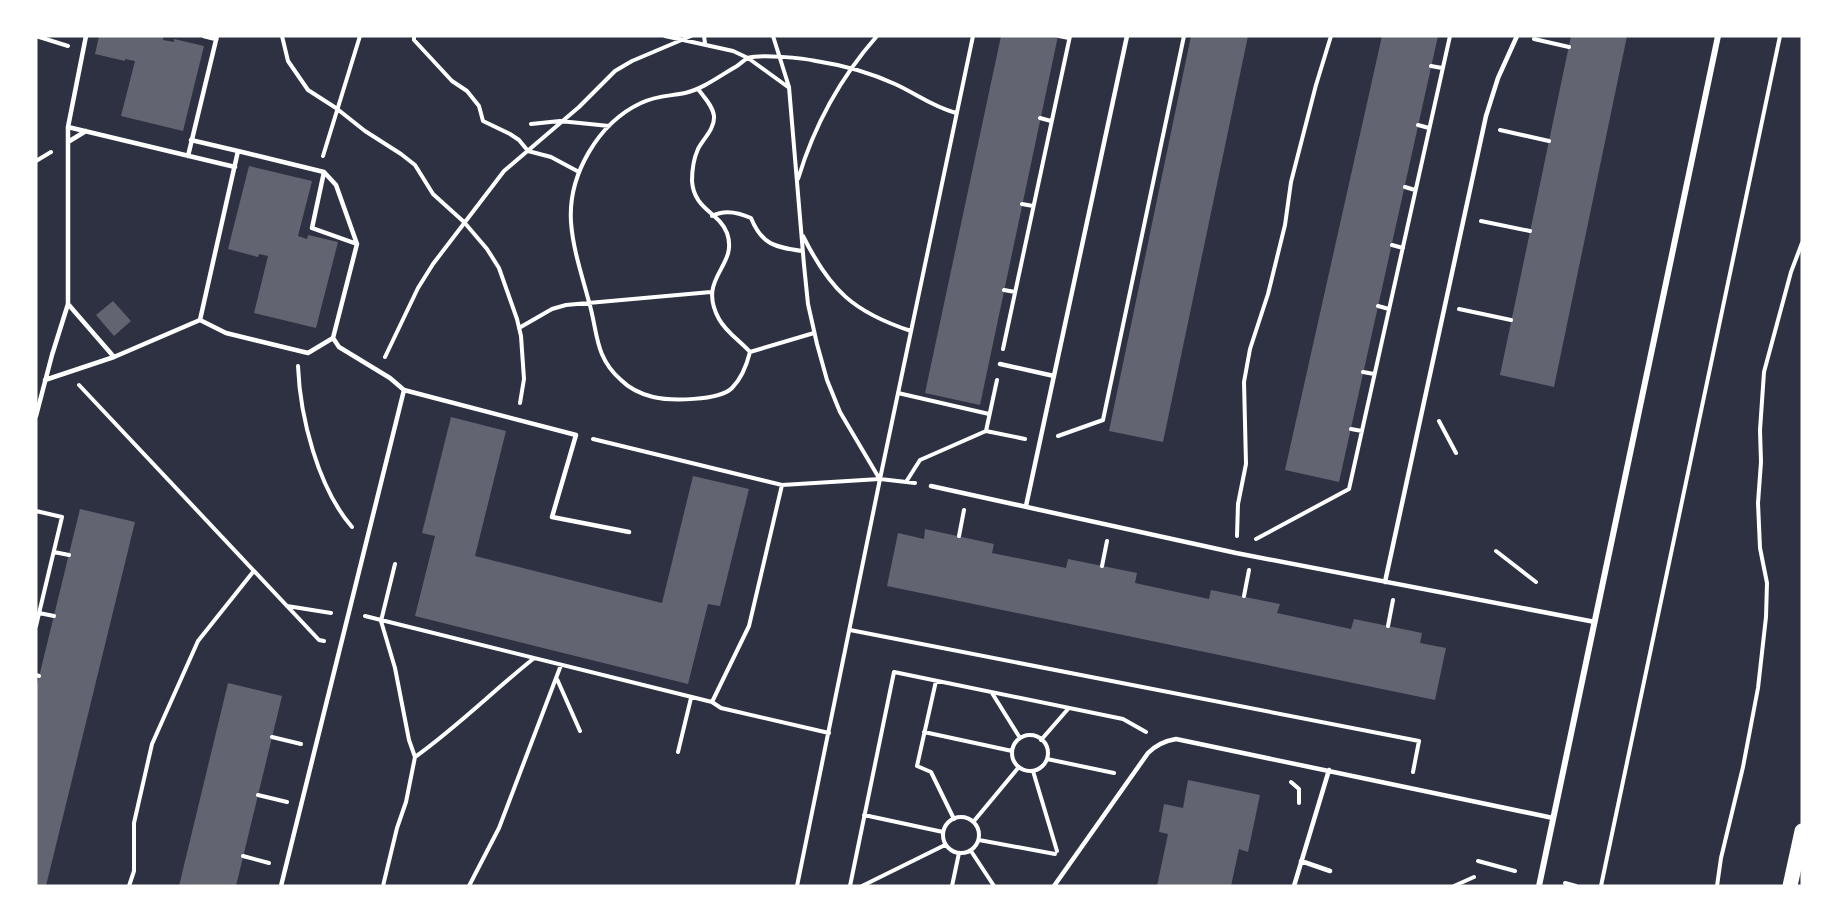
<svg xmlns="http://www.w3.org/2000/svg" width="1838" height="922" font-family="Ubuntu,sans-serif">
<rect width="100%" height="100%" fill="#2d3142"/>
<path fill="#626471" d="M 99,36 L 164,36 L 163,40 L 174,42 L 174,39 L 204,46 L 183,131 L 121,116 L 135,61 L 125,59 L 125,61 L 95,54 Z
M 1001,36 L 1058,36 L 980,405 L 925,393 Z
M 1191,36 L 1248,36 L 1163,442 L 1109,431 Z
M 1382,36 L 1438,36 L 1339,482 L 1285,470 Z
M 1571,36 L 1627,36 L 1554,387 L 1500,375 Z
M 249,166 L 312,181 L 298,236 L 307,239 L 308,235 L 338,242 L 316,328 L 254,313 L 268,256 L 259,254 L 258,257 L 228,249 Z
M 113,301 L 131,321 L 114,336 L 96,315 Z
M 451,417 L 506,431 L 475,556 L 662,603 L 693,476 L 749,489 L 720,606 L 708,604 L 688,684 L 415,616 L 435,536 L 422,533 Z
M 80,509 L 135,522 L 46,886 L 36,886 L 36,689 Z
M 925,529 L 994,544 L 992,553 L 1066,568 L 1068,559 L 1137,573 L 1135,583 L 1209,599 L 1211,590 L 1280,604 L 1277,613 L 1351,629 L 1354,619 L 1422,633 L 1420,643 L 1446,648 L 1435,700 L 887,586 L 898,533 L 924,539 Z
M 228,683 L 282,696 L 236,886 L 179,886 Z
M 1188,780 L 1260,795 L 1248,852 L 1239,849 L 1231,886 L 1157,886 L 1168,834 L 1159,832 L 1164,804 L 1183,808 Z"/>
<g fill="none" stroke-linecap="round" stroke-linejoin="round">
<path stroke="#fff" stroke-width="4" d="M 36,36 L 68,46
M 282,36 L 288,61 L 308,90 L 336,108 L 365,131 L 401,154 L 415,165 L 433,194 L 464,222 L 487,249 L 499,268 L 517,319 L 521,336 L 524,379 L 520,403
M 414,36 L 414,40 L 452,81 L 467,91 L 479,106 L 483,121 L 510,134 L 519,140 L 528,151 L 551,157 L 579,172
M 665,36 L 733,51 L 748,58 L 788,87
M 704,36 L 705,43
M 773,36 L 789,87 L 804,265 L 808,304 L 817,344 L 827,380 L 840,412 L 879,478
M 1059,36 L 1069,38
M 1534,39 L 1569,47
M 1431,66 L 1442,68
M 698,89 C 704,97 713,106 714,116 C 715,129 703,139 698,149 C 694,158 692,171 692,181 C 694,210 719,212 727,233 C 739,267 696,277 719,319 C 726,332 740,341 750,352 C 747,364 741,379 732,388 C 719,401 670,401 653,397 C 641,394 629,388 621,380 C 594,356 598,332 589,302 C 582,275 573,250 571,222 C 568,175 598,123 641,103 C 655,96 670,96 685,93 C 703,89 721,75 737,66 C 740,64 744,60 748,58 C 760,54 803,58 816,61 C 842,65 871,73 895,84 C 917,94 931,106 956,113
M 1040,118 L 1051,121
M 531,124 L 560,121 L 609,126
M 1418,125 L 1429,128
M 1500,130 L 1549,141
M 323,156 L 360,36
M 36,161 L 51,152
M 798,179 C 814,126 840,78 877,36
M 1405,187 L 1415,190
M 1022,204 L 1033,206
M 712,216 C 725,209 738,212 751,218 C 762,245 775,247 802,251
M 1481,221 L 1530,231
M 803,236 C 830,290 853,312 911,331
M 1392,245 L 1403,248
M 1004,290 L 1015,292
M 1378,306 L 1389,309
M 1459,309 L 1511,320
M 519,328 L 552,309 L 566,305 L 711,292
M 1003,349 L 1070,36
M 750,352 L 814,333
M 385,357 L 418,288 L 433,264 L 504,171 L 579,107 L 615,71 L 632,61 L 691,36
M 298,366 C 300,417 318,488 352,527
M 1363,372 L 1374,374
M 79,385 L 319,640 L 324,641
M 898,393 L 989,414
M 1439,421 L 1456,453
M 1351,429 L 1362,431
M 986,431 L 997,380
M 1058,436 L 1103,420 L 1184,36
M 593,439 L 782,485 L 880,479 L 915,483
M 906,482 L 920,460 L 986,431 L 1025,439
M 36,511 L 62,517 L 36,626
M 959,536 L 964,510
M 1237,536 L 1238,504 L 1246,464 L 1244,382 L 1250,349 L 1268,294 L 1285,225 L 1291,182 L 1316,85 L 1331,36
M 1256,539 L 1349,489 L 1450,36
M 1496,551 L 1536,582
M 54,552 L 69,555
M 1102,566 L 1107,541
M 1244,596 L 1249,570
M 287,606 L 331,613
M 39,613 L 54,616
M 365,616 L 712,702 L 721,708 L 829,733
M 1388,626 L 1393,600
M 850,630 L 1419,741 L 1413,772
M 36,675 L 39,676
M 557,679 L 580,731
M 936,681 L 917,766 L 931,772 L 954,819
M 992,693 L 1020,738
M 712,702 L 749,626 L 782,485
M 924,732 L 1012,751
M1012 753a18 18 0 1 1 36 0a18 18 0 1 1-36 0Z
M 272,737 L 301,744
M 1041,740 L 1068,709
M 678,752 L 691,698
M 415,757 C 457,727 493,691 533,659
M 1047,759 L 1114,773
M 1033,771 L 1057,851
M 1291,782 L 1299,789 L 1299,803
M 258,795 L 287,802
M 864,815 L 943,832
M943 835a18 18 0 1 1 36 0a18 18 0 1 1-36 0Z
M 974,821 L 1018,768
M 979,840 L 1055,854
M 971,851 L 994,886
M 243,856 L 269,863
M 1478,861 L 1515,871
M 1565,883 L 1576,886
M 129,886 L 134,871 L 134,823 L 152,744 L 198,641 L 253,572
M 383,886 L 397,828 L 406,802 L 415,757 L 409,740 L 395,668 L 381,621 L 395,564
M 469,886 L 499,828 L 561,665
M 797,886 L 880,479 L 973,36
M 850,886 L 894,672 L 1123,719 L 1146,732
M 862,886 L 945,845
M 952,886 L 959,853
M 1454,886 L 1474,877
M 1601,886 L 1780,36
M 1717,886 L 1721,858 L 1743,767 L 1758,688 L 1766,617 L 1767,583 L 1760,548 L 1758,503 L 1761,462 L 1760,430 L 1764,372 L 1791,272 L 1802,243"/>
<path stroke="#fff" stroke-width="4.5" d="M 204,36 L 216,39
M 68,127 L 235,167
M 191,140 L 238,151
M 68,142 L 86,131
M 238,151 L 324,172 L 336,185 L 357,244 L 333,338 L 308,353 L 226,333 L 200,320 Z
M 188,156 L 217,36
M 324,172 L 312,228 L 357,244
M 68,304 L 114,357
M 333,338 L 339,347 L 390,378 L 404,390
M 1000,364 L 1054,376
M 45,380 L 114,357 L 200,320
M 36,416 L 52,355 L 68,304 L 68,127 L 86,36
M 931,486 L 1236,553 L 1595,622
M 1026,506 L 1127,36
M 1385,582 L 1486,116 L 1498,78 L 1517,36
M 1301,861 L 1330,871
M 281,886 L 404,390 L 576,435 L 552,517 L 629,532
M 1054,886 L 1148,753 C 1156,745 1164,741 1176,739 L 1553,818
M 1294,886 L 1329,770"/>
<path stroke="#fff" stroke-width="6" d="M 1539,886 L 1718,36"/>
<path stroke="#fff" stroke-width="15" d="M 1790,886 L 1802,831"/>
</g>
<rect width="1838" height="922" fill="none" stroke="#ffffff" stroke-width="75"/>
</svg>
